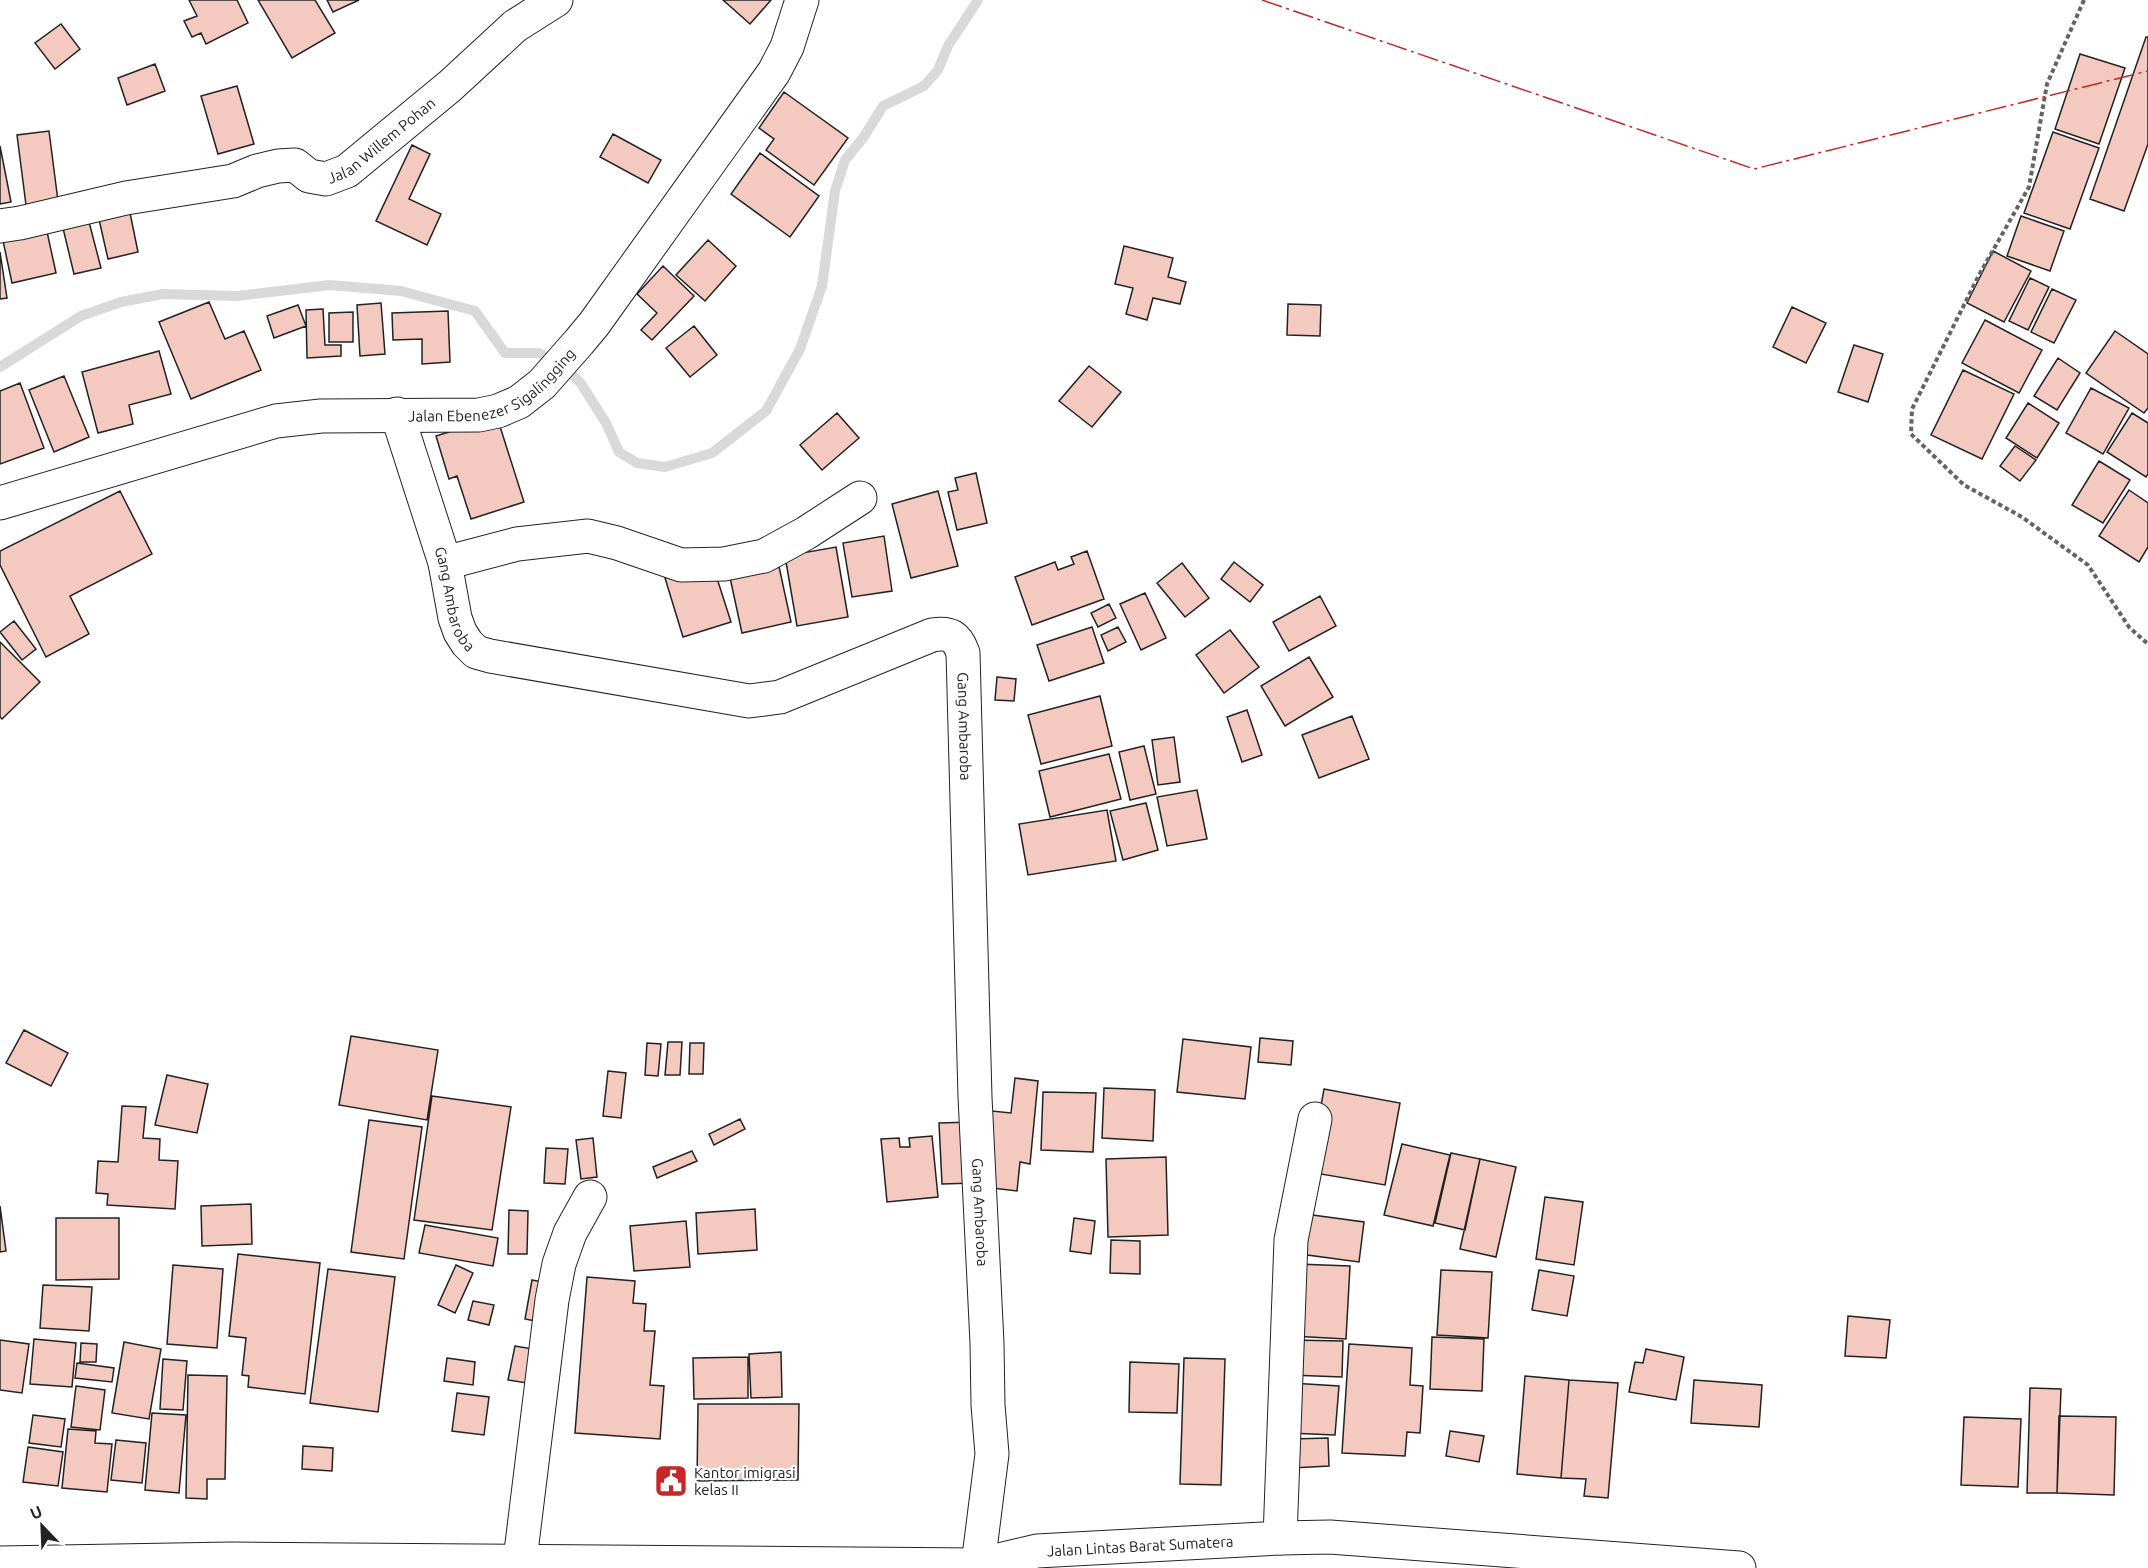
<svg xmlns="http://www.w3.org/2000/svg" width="2148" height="1568" font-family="Ubuntu,sans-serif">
<rect width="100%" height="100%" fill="#fff"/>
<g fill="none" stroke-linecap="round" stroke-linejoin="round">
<path stroke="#d9d9d9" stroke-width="10" d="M 0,367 L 81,316 L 121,302 L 163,294 L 237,296 L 330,285 L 401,291 L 475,311 L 505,353 L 539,353 L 560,363 L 580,382 L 606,423 L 619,452 L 637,463 L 665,467 L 712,453 L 766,411 L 800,349 L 822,286 L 835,191 L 845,160 L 863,138 L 883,106 L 924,86 L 938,70 L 948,46 L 978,0"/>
</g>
<path fill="#f3c9c0" stroke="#222" stroke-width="1.5" d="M 189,0 L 237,0 L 248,23 L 206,44 L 201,33 L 192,37 L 184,21 L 197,16 Z
M 258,0 L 315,0 L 335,33 L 292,58 Z
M 327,0 L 359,0 L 333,12 Z
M 723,0 L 771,0 L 750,24 Z
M 61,24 L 80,49 L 55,69 L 35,43 Z
M 2146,37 L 2148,37 L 2148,144 L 2124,211 L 2090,199 Z
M 2080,54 L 2125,68 L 2099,144 L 2055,129 Z
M 155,64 L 165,91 L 127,105 L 118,78 Z
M 237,86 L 254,144 L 218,154 L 201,96 Z
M 784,92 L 848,138 L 814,185 L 766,150 L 774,139 L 759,128 Z
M 49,131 L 58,201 L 26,205 L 17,135 Z
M 2053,132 L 2099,148 L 2070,229 L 2024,213 Z
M 613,134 L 661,160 L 648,183 L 600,157 Z
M 412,145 L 430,154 L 409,199 L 441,214 L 427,245 L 376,221 Z
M 0,146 L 11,202 L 0,204 Z
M 760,153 L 819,196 L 790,237 L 731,194 Z
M 129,208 L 138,252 L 108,259 L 98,215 Z
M 2021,216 L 2064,231 L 2050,271 L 2007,256 Z
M 88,218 L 101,268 L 74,274 L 62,224 Z
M 46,227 L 56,273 L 12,283 L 2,236 Z
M 708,240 L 736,266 L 705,301 L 676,275 Z
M 1124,246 L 1173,258 L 1168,277 L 1186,282 L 1180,304 L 1153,298 L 1147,320 L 1126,314 L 1133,288 L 1115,284 Z
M 1993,251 L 2031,271 L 2004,322 L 1967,303 Z
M 0,252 L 7,298 L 0,299 Z
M 663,266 L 694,296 L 652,340 L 641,330 L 657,313 L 637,294 Z
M 2030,278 L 2049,287 L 2028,330 L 2009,321 Z
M 2052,289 L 2076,300 L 2054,343 L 2031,332 Z
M 209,302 L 225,339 L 244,331 L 261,370 L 191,399 L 159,322 Z
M 381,303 L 385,354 L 360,356 L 357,305 Z
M 1288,304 L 1321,305 L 1320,336 L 1287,335 Z
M 298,305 L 306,326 L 274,338 L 267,316 Z
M 1792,307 L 1826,323 L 1806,363 L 1773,347 Z
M 323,309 L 325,345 L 341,345 L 341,356 L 307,358 L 306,310 Z
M 448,311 L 450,362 L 422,364 L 422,339 L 393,340 L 392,313 Z
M 353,312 L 353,342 L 329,342 L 329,313 Z
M 1985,320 L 2042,350 L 2019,393 L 1962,363 Z
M 694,326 L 717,355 L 690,377 L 666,348 Z
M 2115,331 L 2148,354 L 2148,408 L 2144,413 L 2086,373 Z
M 1854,345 L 1883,354 L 1868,402 L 1838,392 Z
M 159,351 L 171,394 L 129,405 L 133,424 L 98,433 L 82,372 Z
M 2058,358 L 2080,373 L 2057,410 L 2034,396 Z
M 1089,366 L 1121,392 L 1092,427 L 1059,401 Z
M 1963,370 L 2014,394 L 1982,459 L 1931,435 Z
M 64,376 L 89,437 L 54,452 L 29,390 Z
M 20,383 L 44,448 L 0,464 L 0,391 Z
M 2091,388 L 2129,408 L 2103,454 L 2066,433 Z
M 2028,403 L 2059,423 L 2037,458 L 2006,438 Z
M 837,413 L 859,438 L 822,470 L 800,445 Z
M 2132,413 L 2148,423 L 2148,474 L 2146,477 L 2107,452 Z
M 497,417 L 524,502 L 471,519 L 457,476 L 449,479 L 436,436 Z
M 2015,446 L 2036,460 L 2020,481 L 2000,466 Z
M 2099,461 L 2130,480 L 2103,523 L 2072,505 Z
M 976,473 L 987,523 L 957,530 L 948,492 L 958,490 L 955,478 Z
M 2129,490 L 2148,503 L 2148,547 L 2139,562 L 2099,536 Z
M 120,491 L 152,554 L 70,596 L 89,634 L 46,657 L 0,565 L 0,551 Z
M 938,491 L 958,566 L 911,578 L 892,504 Z
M 884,536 L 892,591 L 852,597 L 843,543 Z
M 836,547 L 848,617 L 797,626 L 785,556 Z
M 1087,551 L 1104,599 L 1032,625 L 1015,577 L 1055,562 L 1058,570 L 1074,564 L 1071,557 Z
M 778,562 L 791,622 L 742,633 L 729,573 Z
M 1234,562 L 1263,585 L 1250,602 L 1221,579 Z
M 1182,563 L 1209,598 L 1185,617 L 1157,583 Z
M 688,571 L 715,572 L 731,622 L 683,637 L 665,578 Z
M 1145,593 L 1166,638 L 1141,650 L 1120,604 Z
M 1320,596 L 1336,626 L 1289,651 L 1273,622 Z
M 1109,604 L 1116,618 L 1098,627 L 1091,613 Z
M 14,621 L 36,649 L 22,660 L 0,632 Z
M 1092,627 L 1104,663 L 1049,681 L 1037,645 Z
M 1118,627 L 1126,642 L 1108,651 L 1101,635 Z
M 1230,630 L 1259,667 L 1224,693 L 1196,655 Z
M 0,642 L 40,682 L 2,719 L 0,717 Z
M 1309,657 L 1333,697 L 1285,726 L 1261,686 Z
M 997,677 L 1016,679 L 1014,701 L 995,700 Z
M 1100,696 L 1112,746 L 1041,764 L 1028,715 Z
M 1247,710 L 1262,755 L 1242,762 L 1227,717 Z
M 1352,716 L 1369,759 L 1319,778 L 1302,735 Z
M 1174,737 L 1180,782 L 1158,785 L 1152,740 Z
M 1144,746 L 1156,794 L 1130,800 L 1119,752 Z
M 1109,754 L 1121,799 L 1050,817 L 1039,771 Z
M 1197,790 L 1207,839 L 1167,846 L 1157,797 Z
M 1146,803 L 1158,850 L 1123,860 L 1110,811 Z
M 1107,810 L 1116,861 L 1028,875 L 1019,824 Z
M 24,1030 L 68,1053 L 51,1086 L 6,1063 Z
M 351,1036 L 438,1050 L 427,1120 L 339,1105 Z
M 1260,1038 L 1293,1041 L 1291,1065 L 1258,1062 Z
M 1183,1039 L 1251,1047 L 1245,1099 L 1177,1092 Z
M 668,1042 L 682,1042 L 680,1075 L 665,1075 Z
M 647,1043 L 661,1044 L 658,1076 L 645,1075 Z
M 690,1043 L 704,1043 L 703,1074 L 689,1074 Z
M 608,1071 L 626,1073 L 621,1118 L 603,1116 Z
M 167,1075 L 208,1084 L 197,1133 L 155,1125 Z
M 1015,1078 L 1038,1081 L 1030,1164 L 1020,1162 L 1017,1191 L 984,1187 L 992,1111 L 1011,1113 Z
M 1104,1088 L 1155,1090 L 1153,1141 L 1102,1138 Z
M 1324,1089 L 1400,1103 L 1385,1185 L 1309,1172 Z
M 1043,1092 L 1096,1093 L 1093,1152 L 1041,1150 Z
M 432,1096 L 511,1107 L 492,1230 L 414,1220 Z
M 122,1106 L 146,1107 L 143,1138 L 160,1139 L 159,1160 L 178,1161 L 175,1209 L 107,1205 L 108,1194 L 96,1193 L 98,1161 L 118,1162 Z
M 740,1119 L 745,1129 L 714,1145 L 709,1134 Z
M 369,1120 L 422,1127 L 404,1259 L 351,1252 Z
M 972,1122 L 974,1183 L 942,1184 L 939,1123 Z
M 932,1136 L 938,1197 L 887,1202 L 881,1139 L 899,1138 L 900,1147 L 910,1147 L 909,1138 Z
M 593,1138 L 597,1177 L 581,1179 L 576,1140 Z
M 1402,1144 L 1450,1155 L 1433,1226 L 1384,1215 Z
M 546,1148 L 568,1149 L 565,1184 L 544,1183 Z
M 692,1151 L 697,1161 L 657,1178 L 653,1167 Z
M 1451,1153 L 1480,1159 L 1465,1230 L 1435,1223 Z
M 1166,1157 L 1168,1235 L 1108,1237 L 1106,1159 Z
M 1480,1159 L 1516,1167 L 1496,1257 L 1460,1249 Z
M 1545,1197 L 1583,1202 L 1574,1265 L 1536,1259 Z
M 251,1204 L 252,1244 L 202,1246 L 201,1206 Z
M 0,1206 L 6,1251 L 0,1252 Z
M 755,1209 L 757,1250 L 698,1254 L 696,1213 Z
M 509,1210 L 528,1211 L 527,1254 L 508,1254 Z
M 1305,1214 L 1364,1222 L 1359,1262 L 1300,1254 Z
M 56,1218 L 119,1218 L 119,1279 L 56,1280 Z
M 1074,1218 L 1095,1221 L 1091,1254 L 1070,1251 Z
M 686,1221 L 690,1267 L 634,1271 L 630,1226 Z
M 425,1225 L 498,1238 L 493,1266 L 419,1253 Z
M 1111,1240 L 1140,1241 L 1140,1274 L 1110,1273 Z
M 238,1254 L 320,1263 L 305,1394 L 248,1387 L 249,1376 L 242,1375 L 246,1338 L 229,1336 Z
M 1297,1264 L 1350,1266 L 1346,1339 L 1292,1336 Z
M 173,1265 L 223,1269 L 217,1348 L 167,1344 Z
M 456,1265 L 473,1273 L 455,1313 L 438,1305 Z
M 328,1269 L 395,1277 L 378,1412 L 310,1403 Z
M 1441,1270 L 1492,1272 L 1488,1338 L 1437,1335 Z
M 1539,1270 L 1574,1276 L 1567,1316 L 1532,1310 Z
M 587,1277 L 635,1281 L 633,1303 L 646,1304 L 644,1331 L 655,1331 L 650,1385 L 664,1386 L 660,1439 L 575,1433 Z
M 532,1280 L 548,1283 L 540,1322 L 525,1319 Z
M 43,1285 L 92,1287 L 89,1331 L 40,1328 Z
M 473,1301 L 494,1305 L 489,1325 L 468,1320 Z
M 1848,1316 L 1890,1320 L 1886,1358 L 1845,1356 Z
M 1432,1337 L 1484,1339 L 1482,1391 L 1430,1389 Z
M 34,1339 L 76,1343 L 72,1387 L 30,1384 Z
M 0,1340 L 29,1344 L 22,1393 L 0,1390 Z
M 1291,1340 L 1343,1341 L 1342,1377 L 1290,1375 Z
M 124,1342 L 161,1349 L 149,1419 L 112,1413 Z
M 81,1343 L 97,1344 L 96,1362 L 80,1362 Z
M 1349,1344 L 1412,1348 L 1410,1385 L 1423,1386 L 1420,1433 L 1407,1432 L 1405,1456 L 1342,1453 Z
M 515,1346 L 533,1349 L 527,1383 L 508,1380 Z
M 1646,1349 L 1684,1357 L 1676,1400 L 1629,1392 L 1635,1362 L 1643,1363 Z
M 781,1352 L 782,1397 L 751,1398 L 749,1354 Z
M 748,1357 L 748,1398 L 694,1399 L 693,1358 Z
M 447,1358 L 475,1362 L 473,1385 L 444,1381 Z
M 1184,1358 L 1225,1359 L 1221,1485 L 1180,1484 Z
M 163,1359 L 187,1361 L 183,1410 L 160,1409 Z
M 1130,1362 L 1179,1364 L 1177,1413 L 1129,1412 Z
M 77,1363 L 114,1368 L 112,1382 L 75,1378 Z
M 188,1375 L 227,1376 L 225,1479 L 207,1479 L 207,1499 L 186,1498 Z
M 1525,1376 L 1569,1380 L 1561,1478 L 1517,1474 Z
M 1569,1380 L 1618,1383 L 1608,1498 L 1584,1496 L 1586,1479 L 1561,1478 Z
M 1694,1380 L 1762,1385 L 1759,1427 L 1691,1423 Z
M 1291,1383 L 1339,1386 L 1335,1435 L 1288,1433 Z
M 76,1386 L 105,1390 L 100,1430 L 71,1427 Z
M 2030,1388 L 2061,1389 L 2057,1493 L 2027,1493 Z
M 457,1393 L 489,1397 L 484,1435 L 452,1431 Z
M 698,1404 L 799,1404 L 798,1480 L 697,1481 Z
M 152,1413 L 186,1415 L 179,1493 L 145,1490 Z
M 33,1415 L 65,1419 L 61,1447 L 29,1443 Z
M 2059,1416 L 2116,1417 L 2114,1495 L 2057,1493 Z
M 1964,1417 L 2021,1419 L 2018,1487 L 1961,1485 Z
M 68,1429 L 96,1431 L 95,1443 L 112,1444 L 107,1492 L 62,1488 Z
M 1450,1431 L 1484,1436 L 1479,1462 L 1446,1456 Z
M 1328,1438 L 1329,1466 L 1292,1468 L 1291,1439 Z
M 116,1440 L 146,1443 L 142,1483 L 111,1480 Z
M 303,1446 L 333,1448 L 332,1471 L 302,1469 Z
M 28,1447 L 63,1452 L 58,1486 L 23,1482 Z"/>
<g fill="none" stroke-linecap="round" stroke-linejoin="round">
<g stroke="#222" stroke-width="35">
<g id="minor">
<path id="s1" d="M 0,226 L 20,223 L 126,198 L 233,181 L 257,171 L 278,166 L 295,165 L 309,176 L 326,179 L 347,171 L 450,86 L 515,26 L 556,0"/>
<path id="s2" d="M 397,414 L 445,563 L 455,618 L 460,632 L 467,643 L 476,652 L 490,656 L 749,701 L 780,697 L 932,635 C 950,632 957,636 963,653 L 975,1097 L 987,1343 L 988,1405 L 992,1454 L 978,1565"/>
<path id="s3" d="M 0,503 L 276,421 L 321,416 L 479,415 L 498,411 L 519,402 L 542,384 L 579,342 L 594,324 L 774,72 L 787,47 L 802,0"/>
<path d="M 445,563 L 517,544 L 588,536 L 617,543 L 681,565 L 724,564 L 764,556 L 806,533 L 860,498"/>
<path d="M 1280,1538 L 1291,1240 L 1315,1119"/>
<path d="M 519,1568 L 552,1300 L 559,1264 L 570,1233 L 590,1197"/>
</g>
</g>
<g stroke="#222" stroke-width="35">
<g id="highway">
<path id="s4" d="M 0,1563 L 231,1559 L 978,1565 L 1037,1551 L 1280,1538 L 1330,1537 L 1739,1568"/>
</g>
</g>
<path stroke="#646464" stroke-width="4" stroke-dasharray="4.5 3" stroke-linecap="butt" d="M 2084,0 L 2047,84 L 2029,187 L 1979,275 L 1912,409 L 1911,434 L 1964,485 L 2022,517 L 2088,565 L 2129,627 L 2148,644"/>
<use href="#minor" stroke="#fff" stroke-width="33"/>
<use href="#highway" stroke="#fff" stroke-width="33"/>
<path stroke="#c62828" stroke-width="1.5" stroke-dasharray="21 4.5 3 4.5" stroke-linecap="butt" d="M 1262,0 L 1754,169 L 2148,71"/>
</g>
<defs>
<g id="civic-square" transform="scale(1.725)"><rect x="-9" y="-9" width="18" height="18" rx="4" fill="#c62828" stroke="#fff"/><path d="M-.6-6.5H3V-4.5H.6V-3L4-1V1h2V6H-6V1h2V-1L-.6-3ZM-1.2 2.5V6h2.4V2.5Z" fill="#fff"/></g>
</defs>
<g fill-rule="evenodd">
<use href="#civic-square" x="671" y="1481"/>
</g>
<g text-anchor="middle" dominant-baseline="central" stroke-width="4.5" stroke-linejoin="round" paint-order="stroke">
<g font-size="15" fill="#222" stroke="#fff">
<text stroke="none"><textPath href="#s1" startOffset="405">Jalan Willem Pohan</textPath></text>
<text stroke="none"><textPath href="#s3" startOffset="514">Jalan Ebenezer Sigalingging</textPath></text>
<text stroke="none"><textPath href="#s2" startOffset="194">Gang Ambaroba</textPath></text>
<text stroke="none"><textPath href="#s2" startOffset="840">Gang Ambaroba</textPath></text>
<text stroke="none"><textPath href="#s2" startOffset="1326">Gang Ambaroba</textPath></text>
<text stroke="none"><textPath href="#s4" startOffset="1142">Jalan Lintas Barat Sumatera</textPath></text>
</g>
<g font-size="15" fill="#222" stroke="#fff" text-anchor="start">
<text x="694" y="1472">Kantor imigrasi<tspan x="694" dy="17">kelas II</tspan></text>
</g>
</g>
<g transform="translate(42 1526) rotate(337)" stroke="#ffffff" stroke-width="4.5" paint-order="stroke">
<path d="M0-4.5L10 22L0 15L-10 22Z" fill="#222222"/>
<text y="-9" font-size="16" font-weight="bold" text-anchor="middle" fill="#222222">U</text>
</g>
</svg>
